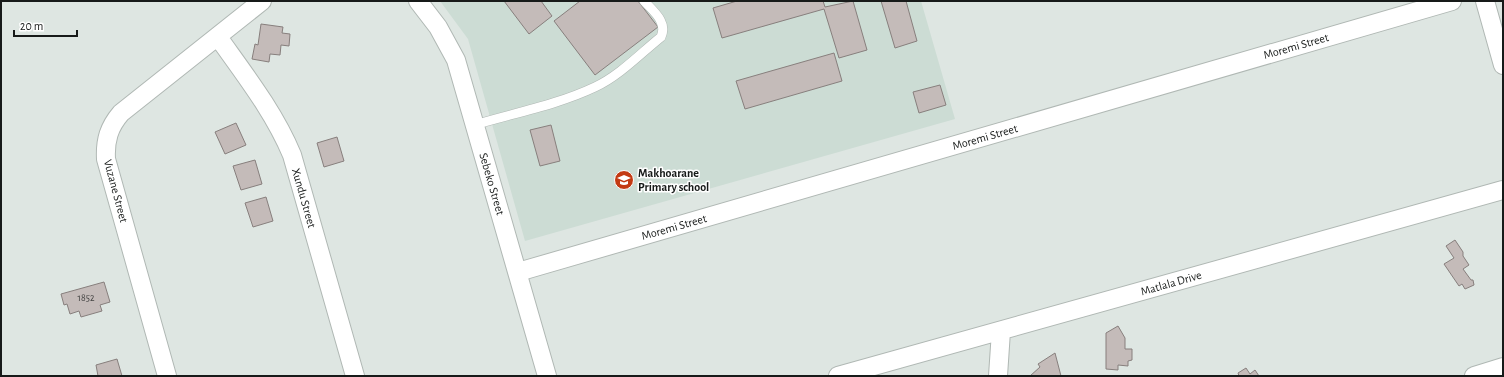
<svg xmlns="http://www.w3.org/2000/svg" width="1504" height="377" font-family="'Alegreya Sans',sans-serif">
<rect width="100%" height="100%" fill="#dee6e2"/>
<path fill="#ccdcd4" d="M 440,1 L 921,1 L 955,119 L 525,241 L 468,39 Z"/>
<path fill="#c4bbb9" stroke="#877f7d" d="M 504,1 L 541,1 L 552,16 L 529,34 Z
M 580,1 L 638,1 L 658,27 L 595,75 L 554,21 Z
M 737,1 L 823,1 L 825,7 L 853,1 L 867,50 L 839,58 L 824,9 L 722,38 L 713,8 Z
M 881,1 L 906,1 L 917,41 L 895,48 Z
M 261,24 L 283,27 L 282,33 L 290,34 L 289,46 L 281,45 L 280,55 L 270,54 L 269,62 L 252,59 L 255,44 L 258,45 Z
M 834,53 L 842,81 L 745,109 L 736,81 Z
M 940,85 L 946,105 L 919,113 L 913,92 Z
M 236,123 L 246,145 L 225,154 L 215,132 Z
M 551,125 L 560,161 L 540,166 L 530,130 Z
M 337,137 L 344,161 L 324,167 L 317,143 Z
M 255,160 L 262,184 L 241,190 L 233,166 Z
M 266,197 L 273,221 L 253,227 L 245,203 Z
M 1455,240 L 1463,252 L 1463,256 L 1469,265 L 1463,269 L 1471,280 L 1473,280 L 1474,285 L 1465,289 L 1462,284 L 1459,286 L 1444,264 L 1454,258 L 1446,246 Z
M 104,282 L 110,302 L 100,305 L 102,311 L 81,317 L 79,311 L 70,314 L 67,304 L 64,305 L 61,294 Z
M 1118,326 L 1125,338 L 1125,349 L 1132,349 L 1132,360 L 1128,361 L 1128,366 L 1118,365 L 1118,370 L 1106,369 L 1106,333 Z
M 1055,353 L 1061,376 L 1030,376 L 1040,367 L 1038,364 Z
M 117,359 L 122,376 L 98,376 L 96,365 Z
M 1246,368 L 1250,374 L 1255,370 L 1259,376 L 1239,376 L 1238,373 Z"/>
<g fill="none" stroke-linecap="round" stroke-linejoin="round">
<g stroke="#b0b8b4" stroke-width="10">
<path id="service" d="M 474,125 C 514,113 557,105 595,87 C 619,76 641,53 661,37 C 668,22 653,11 644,1"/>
</g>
<g stroke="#b0b8b4" stroke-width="20">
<path id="minor" d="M 418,1 L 438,27 L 456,60 L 547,376
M 1485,1 L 1503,65
M 218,37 C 245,75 274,112 292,155 L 355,376
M 518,272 L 1452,1
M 167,376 L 106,159 C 105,140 109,127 121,113 L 262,1
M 838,376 L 1503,190
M 998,376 L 1001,331
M 1474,376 L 1503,367"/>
</g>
<use href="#service" stroke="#fff" stroke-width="9"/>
<use href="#minor" stroke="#fff" stroke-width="18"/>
</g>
<defs>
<g id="school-disc" transform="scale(1)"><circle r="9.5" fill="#c33a13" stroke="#fff"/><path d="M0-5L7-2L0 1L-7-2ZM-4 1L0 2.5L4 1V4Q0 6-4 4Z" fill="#fff"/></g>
</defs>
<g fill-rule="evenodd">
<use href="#school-disc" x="624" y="180"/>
</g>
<g text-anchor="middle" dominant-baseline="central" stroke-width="3" stroke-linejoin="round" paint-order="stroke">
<g font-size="10" fill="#424241">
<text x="86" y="298">1852</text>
</g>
<g font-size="12" fill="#171a19" stroke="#fff">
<text transform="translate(1296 46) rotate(-16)">Moremi Street</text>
<text transform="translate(985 137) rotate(-16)">Moremi Street</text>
<text transform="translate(492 184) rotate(74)">Sebeko Street</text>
<text transform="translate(116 191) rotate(75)">Vuzane Street</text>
<text transform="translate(304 198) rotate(74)">Xundu Street</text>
<text transform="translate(674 227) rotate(-16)">Moremi Street</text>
<text transform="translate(1171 283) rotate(-16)">Matlala Drive</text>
</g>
<g font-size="12" font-weight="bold" fill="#171a19" stroke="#fff" text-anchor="start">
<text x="638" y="173">Makhoarane<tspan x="638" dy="14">Primary school</tspan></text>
</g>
</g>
<rect width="1504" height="377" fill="none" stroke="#171a19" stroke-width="4"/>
<path d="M14 30v6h63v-6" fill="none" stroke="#171a19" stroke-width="2"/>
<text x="20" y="30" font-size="12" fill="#171a19" stroke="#ffffff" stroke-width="3" paint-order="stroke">20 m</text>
</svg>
